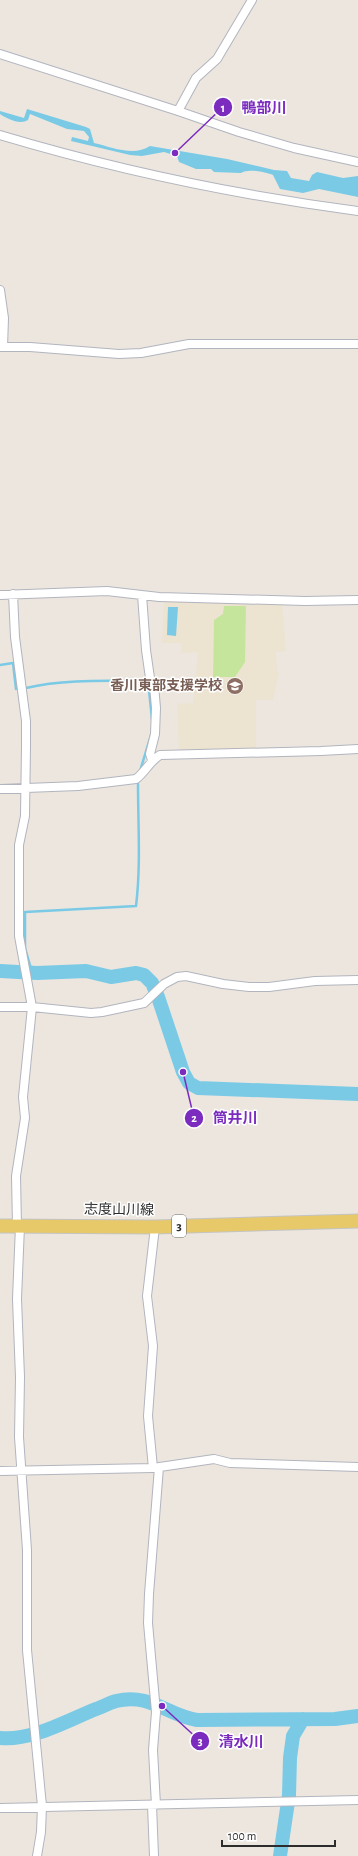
<svg xmlns="http://www.w3.org/2000/svg" width="358" height="1856" font-family="'Alegreya Sans','Noto Sans JP',sans-serif">
<rect width="100%" height="100%" fill="#ece6df"/>
<path fill="#ece3d0" d="M 164,600 L 282,603 L 286,651 L 276,652 L 277,671 L 279,672 L 273,700 L 256,700 L 256,749 L 179,751 L 177,704 L 193,703 L 198,652 L 181,653 L 181,643 L 162,643 Z"/>
<path fill="#c6e59c" d="M 224,606 L 246,606 L 245,662 L 235,677 L 213,677 L 214,620 L 223,614 Z"/>
<path fill="#7acae6" d="M 27,109 L 86,127 L 90,129 L 94,143 C 111,147 134,157 150,146 L 227,159 L 274,170 L 287,171 L 291,178 L 309,181 L 312,175 L 317,172 L 343,178 L 358,176 L 358,197 L 319,189 L 303,193 L 280,189 L 273,175 C 265,172 248,168 241,173 L 214,172 L 211,169 L 196,169 L 179,162 L 177,156 L 164,152 L 142,156 L 130,155 L 71,141 L 72,137 L 88,141 L 89,137 L 84,131 L 67,129 L 30,114 L 28,120 C 20,125 7,119 0,114 L 0,111 L 24,118 Z
M 168,607 L 178,607 L 176,636 L 167,635 Z"/>
<g fill="none" stroke-linecap="round" stroke-linejoin="round">
<path stroke="#7acae6" stroke-width="2.5" d="M 0,665 L 13,663 L 16,689
M 26,688 C 64,679 106,681 144,681 L 149,690 L 152,719
M 140,771 L 151,735
M 32,972 L 25,948 L 25,912 L 136,906 C 141,865 138,825 138,784"/>
<path stroke="#7acae6" stroke-width="14" d="M 0,971 L 37,973 L 86,971 L 111,977 L 136,973 L 144,975 L 152,983 L 158,997 L 183,1072 L 189,1083 L 198,1088 L 358,1094
M 0,1738 C 32,1741 66,1721 96,1709 C 102,1707 109,1703 116,1701 C 151,1693 166,1715 197,1720 L 335,1719 L 358,1716
M 280,1856 L 289,1795 L 290,1758 L 293,1736 L 303,1719"/>
<g stroke="#b2b5be" stroke-width="10">
<path id="street" d="M 0,54 L 178,111 L 239,132 L 294,148 L 358,162
M 178,111 L 196,78 L 217,59 L 252,0
M 0,135 C 117,170 237,195 358,211
M 0,290 L 4,318 L 3,347
M 0,347 L 30,347 L 119,354 L 141,353 L 189,344 L 358,344
M 13,594 L 15,637 L 26,721 L 26,746 L 25,816 L 19,845 L 19,936 L 32,1007 L 23,1097 L 25,1118 L 16,1176 L 17,1226
M 0,595 L 107,591 L 159,597 L 305,601 L 358,600
M 142,595 L 146,650 L 150,678 L 154,685 L 156,708 L 155,734 L 150,754 L 152,760
M 0,789 L 78,786 L 136,779 C 145,772 150,761 160,755 L 321,751 L 358,749
M 0,1007 L 32,1007 L 91,1013 L 102,1012 L 144,1003 L 164,984 L 177,977 L 186,976 L 223,984 L 249,987 L 269,987 L 315,981 L 358,980
M 20,1226 L 17,1299 L 20,1377 L 19,1437 L 27,1550 L 27,1650 L 42,1806 L 41,1832 L 37,1856
M 153,1468 L 148,1416 L 153,1346 L 147,1296 L 155,1227
M 0,1471 L 153,1468 L 214,1459 L 230,1463 L 358,1467
M 152,1805 L 154,1856
M 156,1805 L 153,1750 L 156,1712 L 148,1623 L 149,1594 L 159,1467
M 0,1808 L 358,1800"/>
</g>
<g stroke="#c4c4c4" stroke-width="15">
<path id="primary" d="M 0,1226 L 155,1227 L 358,1221"/>
</g>
<use href="#street" stroke="#fff" stroke-width="8"/>
<use href="#primary" stroke="#e7c969" stroke-width="13"/>
</g>
<defs>
<g id="school-disc" transform="scale(0.9)"><circle r="9.5" fill="#8d6e63" stroke="#fff"/><path d="M0-5L7-2L0 1L-7-2ZM-4 1L0 2.5L4 1V4Q0 6-4 4Z" fill="#fff"/></g>
</defs>
<g fill-rule="evenodd">
<use href="#school-disc" x="235" y="686"/>
</g>
<g text-anchor="middle" dominant-baseline="central" stroke-width="3" stroke-linejoin="round" paint-order="stroke">
<rect fill="#fff" stroke="#6b6b6b" stroke-width="1" x="172" y="1215" width="14" height="22" rx="3"/>
<g font-size="13" font-weight="bold" fill="#2c2c2c">
<text x="179" y="1226">3</text>
</g>
<g font-size="14" font-weight="bold" fill="#785e54" stroke="#fff" text-anchor="end">
<text x="222" y="686">香川東部支援学校</text>
</g>
<g font-size="14" fill="#2c2c2c" stroke="#fff">
<text transform="translate(119 1210) rotate(1)">志度山川線</text>
</g>
</g>
<path fill="none" stroke="#7b2cbf" stroke-width="1.5" d="M175 153L223 107M183 1072L194 1118M162 1706L200 1741"/>
<g fill="#7b2cbf" stroke="#fff" stroke-width="1.5">
<circle cx="175" cy="153" r="4"/>
<circle cx="183" cy="1072" r="4"/>
<circle cx="162" cy="1706" r="4"/>
<circle cx="223" cy="107" r="10"/>
<circle cx="194" cy="1118" r="10"/>
<circle cx="200" cy="1741" r="10"/>
</g>
<g font-size="12" text-anchor="middle" font-weight="bold" fill="#fff">
<text x="223" y="112">1</text>
<text x="194" y="1122">2</text>
<text x="200" y="1745">3</text>
</g>
<g font-size="15" text-anchor="middle" font-weight="bold" fill="#7b2cbf" stroke="#fff" stroke-width="3" stroke-linejoin="round" paint-order="stroke">
<text x="264" y="113">鴨部川</text>
<text x="235" y="1123">筒井川</text>
<text x="241" y="1747">清水川</text>
</g>
<path d="M222 1840v6h113v-6" fill="none" stroke="#2c2c2c" stroke-width="2"/>
<text x="228" y="1840" font-size="12" fill="#2c2c2c" stroke="#ffffff" stroke-width="3" paint-order="stroke">100 m</text>
</svg>
